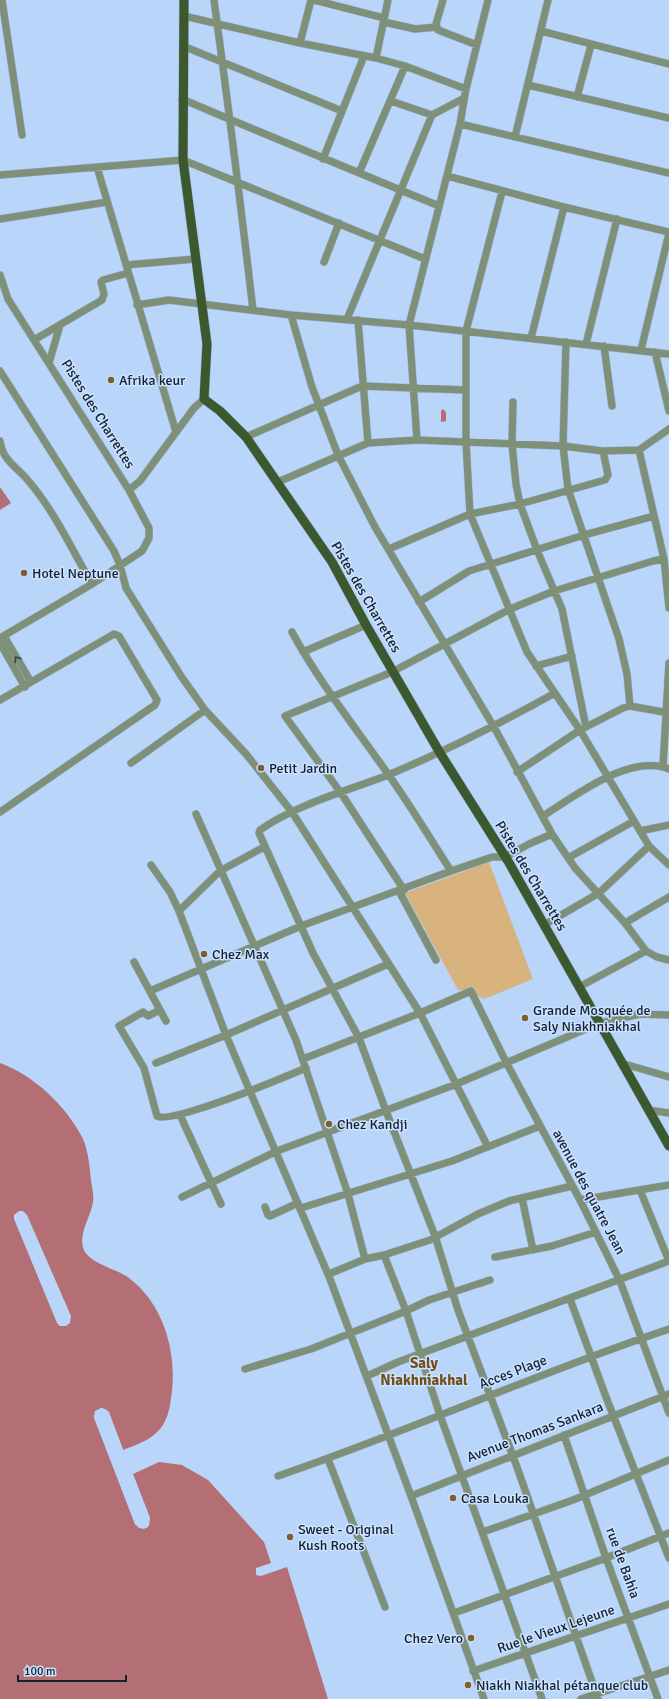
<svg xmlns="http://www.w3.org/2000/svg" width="669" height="1699" font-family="Signika,sans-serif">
<rect width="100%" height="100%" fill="#b9d5fa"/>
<path fill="#d8b37e" d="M 489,862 L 533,979 L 484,999 L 469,990 L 458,990 L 405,893 Z"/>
<path fill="#b36f73" d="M 443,409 L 446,412 L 446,421 L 441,422 L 441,411 Z
M 0,487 L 11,503 L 0,510 Z
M 0,1063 C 34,1075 67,1107 83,1139 C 88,1150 90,1168 91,1181 C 92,1187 94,1195 93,1202 C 91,1217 76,1237 85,1252 C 94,1265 117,1269 129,1278 C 165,1305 178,1356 171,1398 C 170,1408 167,1421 160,1429 C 151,1440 136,1445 123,1450 L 107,1410 L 101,1408 L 94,1416 L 135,1524 L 137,1526 L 147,1528 L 150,1518 L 133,1474 L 159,1462 L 182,1465 L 208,1480 L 264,1542 L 271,1563 L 256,1568 L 256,1575 L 261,1576 L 287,1567 L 328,1699 L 0,1699 Z"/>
<path fill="#b9d5fa" d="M 19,1211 L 23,1211 L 27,1215 L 71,1316 L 70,1323 L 66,1326 L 60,1326 L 57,1323 L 14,1219 L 14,1215 Z
M 101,1408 L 105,1409 L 109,1412 L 124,1452 L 122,1451 L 107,1413 L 104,1411 L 99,1411 L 96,1417 L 137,1523 L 140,1526 L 144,1527 L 149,1521 L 131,1475 L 132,1472 L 150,1518 L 149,1526 L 144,1529 L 139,1528 L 135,1524 L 94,1418 L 95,1411 Z"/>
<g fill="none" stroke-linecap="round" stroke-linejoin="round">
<g stroke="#98b1d2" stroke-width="8">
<path id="minor" d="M 2,0 L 22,135
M 214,0 C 228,103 241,207 253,310
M 314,0 L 384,18
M 443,0 L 436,24 L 438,30 L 477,45
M 184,16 L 300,43 L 376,58 L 405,66 L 466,89
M 384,22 L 415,29 L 437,27
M 541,31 L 669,64
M 300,43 L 311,0
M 183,46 L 342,111
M 376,58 L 388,0
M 528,85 L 669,118
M 577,97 L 591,45
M 182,99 L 229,119 L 439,206
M 391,101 L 432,115
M 460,124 L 669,173
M 515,137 L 548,0
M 323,159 L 364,56
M 97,167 L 176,432
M 359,173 L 405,66
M 0,175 L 183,160 L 425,259
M 447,176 L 564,207 L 669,232
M 502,192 L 466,331 L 466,442 L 470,514 L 527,652 L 580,730 L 649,846 L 669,865
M 0,219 L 107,202
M 324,262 L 339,223
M 126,265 L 195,259
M 0,275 L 8,299 L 129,490 L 140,481 L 194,408 L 204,399
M 137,305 L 169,300 L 291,315 L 409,325 L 669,354
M 291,315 L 312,387 L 338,455 L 375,527 L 494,727 L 552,834 L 575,868 L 625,923 L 646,951 L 657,957 L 669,960
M 347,319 L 432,115 L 464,98
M 358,320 L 368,443
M 531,338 L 564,207
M 34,340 L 102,300 L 104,294 L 101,282 L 103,280 L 128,273
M 566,342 L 563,446 L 568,489 L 619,639 L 627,674 L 630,706
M 586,344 L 617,219
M 604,346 L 612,406
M 641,350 L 669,233
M 655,352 L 669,411
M 49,363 L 60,325
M 0,371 L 114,551 L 120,565 L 126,588 L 181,676 L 205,710 L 246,754 L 292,812 L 420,1013 L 488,1147
M 513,402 L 512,444 L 516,484 L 520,504 L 537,550 L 562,609 L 586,727
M 246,437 L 362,386 L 466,390
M 417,440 L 409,325 L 460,124 L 466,89 L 488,0
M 0,441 C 3,460 13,464 25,477 C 53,508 71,548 92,584
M 639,450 L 664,559 L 669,608
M 278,482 L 368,443 L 417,440 L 563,446 L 603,451 L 639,450 L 669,429
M 389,549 L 470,514 L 520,504 L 605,480 L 608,475 L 603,451
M 419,602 L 469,571 L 584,535 L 654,516
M 292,632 C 319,682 355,727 388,774 C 410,805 430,838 451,871
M 4,636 L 31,682
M 0,638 L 92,584 L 142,551 L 149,538 L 149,528 L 129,490
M 0,643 L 25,687
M 303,652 L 366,625
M 536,666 L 572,656
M 555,693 C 501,723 446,751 388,775 C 347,791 297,804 260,830 L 259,833 L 313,953 L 359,1038 L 386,1111 L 435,1236 L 458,1310 L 517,1467 L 598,1699
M 0,700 L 114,634 L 119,636 L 157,700 L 155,705 L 0,812
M 131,763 L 205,710
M 663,766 L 669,663
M 517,772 L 580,730 L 623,708 L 630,706 L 669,713
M 196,814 L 296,1040 L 348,1194 L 365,1259
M 543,816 C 575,796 630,753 669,769
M 640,831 L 669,825
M 568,858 L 634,821
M 151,865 L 170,892 L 179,911 L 226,1035 L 330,1279 L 411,1496 L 484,1699
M 404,890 L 341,793 L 285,716 L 392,672 L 510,609 L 554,591 L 653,561 L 664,559
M 399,891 L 436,960
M 179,911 L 220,871 L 264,847
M 625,923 L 669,897
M 544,925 L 599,893 L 649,846
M 134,962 L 166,1021
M 579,987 L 646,951
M 150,991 L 301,926 L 451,871 L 492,857 L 505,857 L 529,844 L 552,834
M 160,1010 L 148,1016 L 143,1012 L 119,1026 L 144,1068 L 157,1116 C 170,1125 285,1077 306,1068
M 303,1059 L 420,1013 L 471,991 L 507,1064 L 580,1200 L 620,1281 L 669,1413
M 156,1063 L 226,1035 L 388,964
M 621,1063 L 669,1077
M 648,1110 L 669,1113
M 180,1115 L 221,1204
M 640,1190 L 669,1261
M 182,1197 L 277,1151 L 454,1085 L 600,1023 L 640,1014 L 669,1015
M 522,1198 L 533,1250
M 580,1200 L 669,1185
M 265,1207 L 268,1215 L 270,1216 L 298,1203
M 301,1208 L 452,1161 L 540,1126
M 384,1255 L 406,1311 L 440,1415 L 542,1699
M 495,1257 L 552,1246 L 596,1232
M 329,1274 L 365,1259 L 384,1255 L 430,1240 L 478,1214 L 509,1201 L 572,1186
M 570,1299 L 606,1397 L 669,1558
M 245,1369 L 311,1349 L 406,1311 L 429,1300 L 490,1280
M 367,1376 L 398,1362 L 669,1261
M 564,1435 L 606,1558 L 658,1699
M 328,1459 L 385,1607
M 278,1476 C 410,1431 537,1373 669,1329
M 411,1496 L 669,1394
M 483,1532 L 573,1500 L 669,1460
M 454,1613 L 606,1558 L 669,1533
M 473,1671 L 669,1604
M 581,1699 L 669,1670"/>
</g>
<g stroke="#98b1d2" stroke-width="10">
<path id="major" d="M 184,0 L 183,160 L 207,344 L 204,399 L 220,411 L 246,437 L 332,562 L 366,625 L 440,753 L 508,861 L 669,1146"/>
</g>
<use href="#minor" stroke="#7f9078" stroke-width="7"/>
<use href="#major" stroke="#3c582e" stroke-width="9"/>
</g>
<defs><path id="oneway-chevron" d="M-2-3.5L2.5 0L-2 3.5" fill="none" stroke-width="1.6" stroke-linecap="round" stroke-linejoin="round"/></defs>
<use stroke="#39484a" href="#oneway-chevron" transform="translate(17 659) rotate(-122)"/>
<g fill="#7c5e32" stroke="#cce1fe" stroke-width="1.5">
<circle cx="111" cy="380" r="4"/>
<circle cx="24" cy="573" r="4"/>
<circle cx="261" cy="768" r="4"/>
<circle cx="204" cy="954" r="4"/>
<circle cx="525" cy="1018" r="4"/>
<circle cx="329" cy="1124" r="4"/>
<circle cx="453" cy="1498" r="4"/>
<circle cx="290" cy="1537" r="4"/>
<circle cx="471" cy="1638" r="4"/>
<circle cx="468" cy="1685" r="4"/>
</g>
<g text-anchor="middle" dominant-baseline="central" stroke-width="3" stroke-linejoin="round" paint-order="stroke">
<g font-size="14" fill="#142132" stroke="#cce1fe" text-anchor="start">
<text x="119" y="380">Afrika keur</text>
<text x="32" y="573">Hotel Neptune</text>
<text x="269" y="768">Petit Jardin</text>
<text x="212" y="954">Chez Max</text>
<text x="533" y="1010">Grande Mosquée de<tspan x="533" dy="16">Saly Niakhniakhal</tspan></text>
<text x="337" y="1124">Chez Kandji</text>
<text x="461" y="1498">Casa Louka</text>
<text x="298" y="1529">Sweet - Original<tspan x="298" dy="16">Kush Roots</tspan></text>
<text x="463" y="1638" text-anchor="end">Chez Vero</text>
<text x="476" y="1685">Niakh Niakhal pétanque club</text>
</g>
<g font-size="14" fill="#142132" stroke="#cce1fe">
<text transform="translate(98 414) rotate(58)">Pistes des Charrettes</text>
<text transform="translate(366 597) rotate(60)">Pistes des Charrettes</text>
<text transform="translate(531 876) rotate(59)">Pistes des Charrettes</text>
<text transform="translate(589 1192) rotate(62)">avenue des quatre Jean</text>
<text transform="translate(513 1372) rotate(-21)">Acces Plage</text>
<text transform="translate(535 1432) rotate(-21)">Avenue Thomas Sankara</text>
<text transform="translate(623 1563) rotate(70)">rue de Bahia</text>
<text transform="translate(556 1629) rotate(-19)">Rue le Vieux Lejeune</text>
</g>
<g font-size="15" font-weight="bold" fill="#6f4f1b" stroke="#cce1fe">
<text x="424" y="1363">Saly<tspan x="424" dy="17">Niakhniakhal</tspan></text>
</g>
</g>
<path d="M18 1675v6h108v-6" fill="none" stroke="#142132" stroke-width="2"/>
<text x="24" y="1675" font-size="12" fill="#142132" stroke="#cce1fe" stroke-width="3" paint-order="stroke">100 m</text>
</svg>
